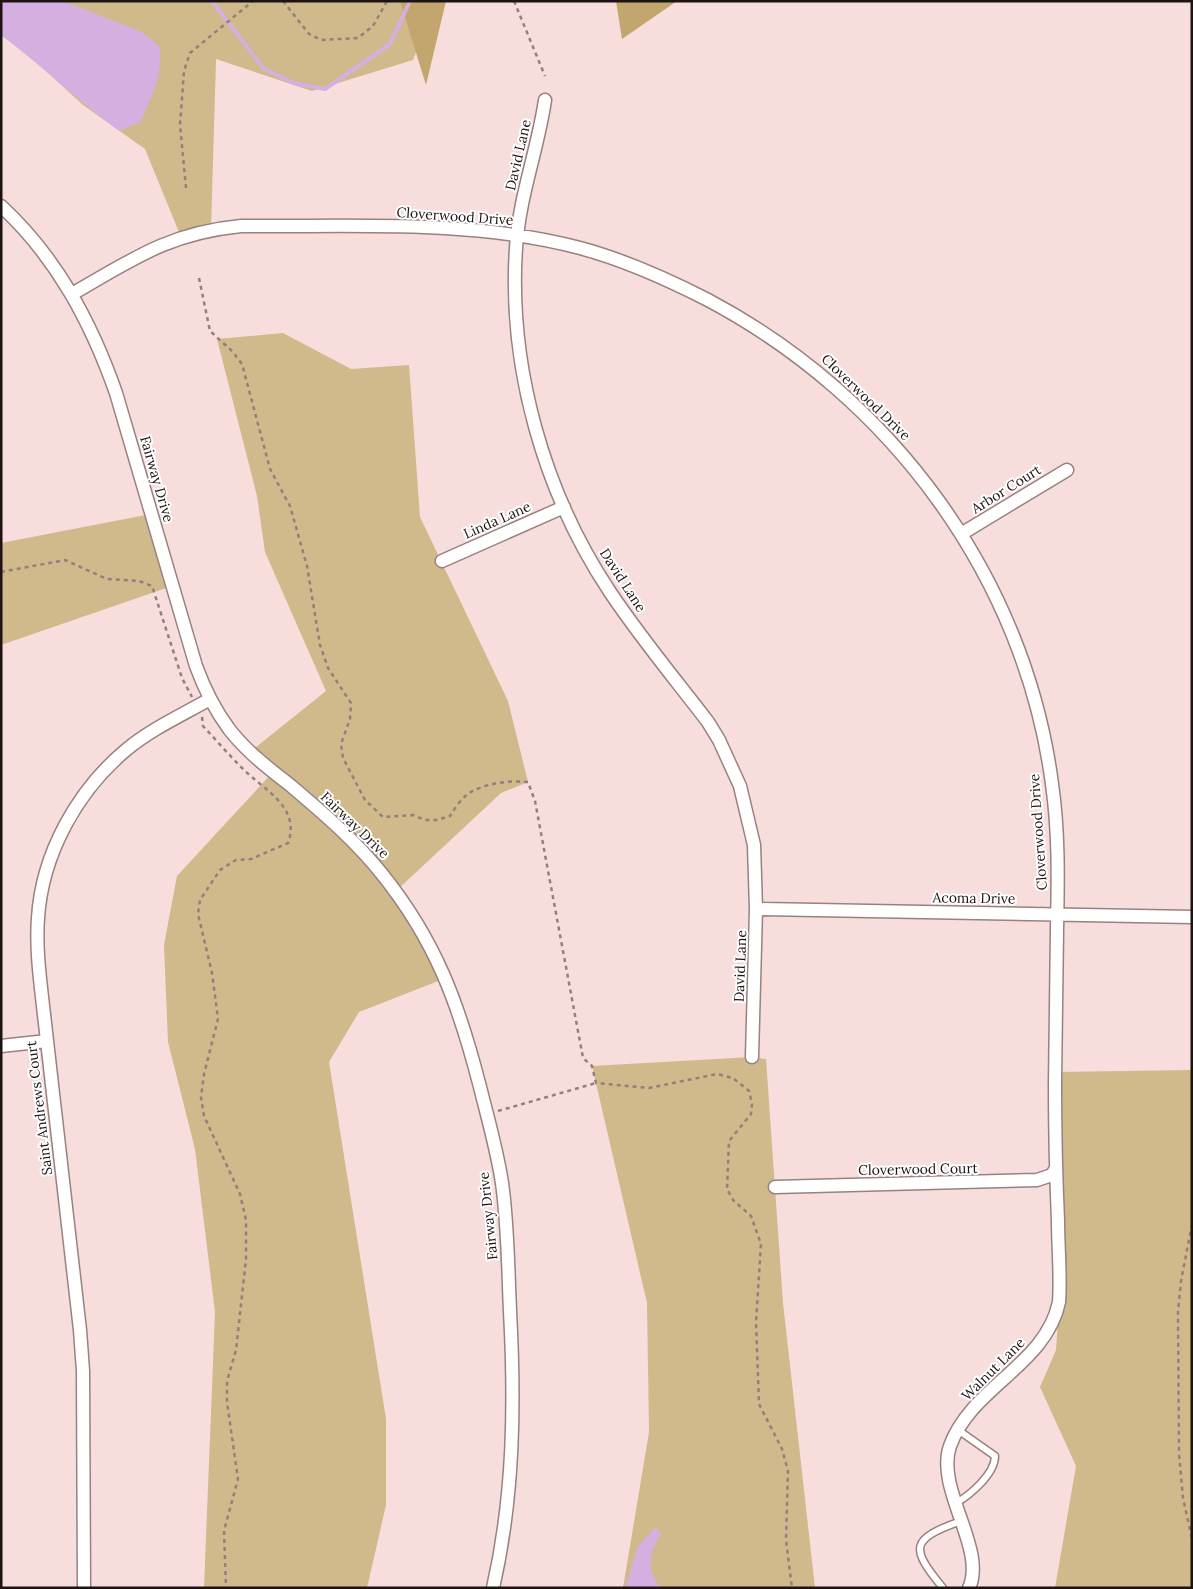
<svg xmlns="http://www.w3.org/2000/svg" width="1193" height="1589" font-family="Lora,serif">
<rect width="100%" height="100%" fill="#f7dddb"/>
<path fill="#d0b98b" d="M 1,1 L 436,1 L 413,60 L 312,91 L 216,59 L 211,229 L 181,237 L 145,149 L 83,105 L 32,58 L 1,34 Z
M 283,333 L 351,369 L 409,365 L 420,517 L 508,701 L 528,782 L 501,793 L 396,891 L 446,978 L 359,1012 L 329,1062 L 386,1419 L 386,1505 L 367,1588 L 204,1588 L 215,1312 L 195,1149 L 168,1042 L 164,945 L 177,876 L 273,772 L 250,752 L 326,691 L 265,552 L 257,496 L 217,339 Z
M 151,514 L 172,586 L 1,645 L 1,543 Z
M 752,1057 L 766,1059 L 783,1303 L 815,1588 L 623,1588 L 649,1432 L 647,1303 L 592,1066 Z
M 1192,1070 L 1192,1588 L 1055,1588 L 1076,1466 L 1040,1387 L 1056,1350 L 1060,1292 L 1055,1072 Z"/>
<path fill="#c2a66e" d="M 400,1 L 446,1 L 426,85 Z
M 616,1 L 677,1 L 622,39 Z"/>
<path fill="#d6afe1" d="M 1,1 L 63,1 L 142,32 L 159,46 C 164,74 152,97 140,122 L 119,131 C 78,101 42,66 1,35 Z
M 656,1527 L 661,1534 C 649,1554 645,1569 661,1588 L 625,1588 L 638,1546 Z"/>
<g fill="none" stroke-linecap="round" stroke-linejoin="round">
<path stroke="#d6afe1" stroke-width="4" d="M 212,1 L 264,69 L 294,83 L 325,89 L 390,44 L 410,1"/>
<g stroke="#998180" stroke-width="9">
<path id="service" d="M 956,1503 C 970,1495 995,1474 995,1456 L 958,1430
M 943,1588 C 909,1547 911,1539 961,1521"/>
</g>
<g stroke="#998180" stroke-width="15">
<path id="minor" d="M 545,100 C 538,149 519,197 516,248 C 508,367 544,493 610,592 C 640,637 675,679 708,722 L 719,740 L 740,786 L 754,845 L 756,909 L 752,1057
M 1,206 C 57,258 91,322 116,393 L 196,666 C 204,688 215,710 229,729 C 246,751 268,768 290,785 C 323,813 355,840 382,874 C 436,941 459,1005 480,1087 C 488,1119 497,1150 502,1183 C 508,1225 508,1268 510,1311 C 515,1404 514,1496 493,1588
M 72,294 C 133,259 169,233 241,226 C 354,227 470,219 580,248 C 625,260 667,279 708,300 C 891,397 1025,577 1052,784 C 1059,832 1058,881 1057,929 C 1056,981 1056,1032 1055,1084 C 1055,1130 1056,1176 1058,1221 C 1058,1248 1061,1276 1059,1302 C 1046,1365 971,1387 950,1446 C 935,1489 987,1549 969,1588
M 961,534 L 1067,470
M 442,561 L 564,507
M 756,909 L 1192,917
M 1,1046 L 47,1041
M 775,1187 L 1037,1180 L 1052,1175 L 1056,1168
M 84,1588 L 83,1371 L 80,1330 L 42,997 C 39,971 36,944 38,918 C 42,854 77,791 126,750 C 151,729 182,715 210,699"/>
</g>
<path stroke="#92807f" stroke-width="2.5" stroke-dasharray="4 4" stroke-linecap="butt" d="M 283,1 L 309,34 L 321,40 L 358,38 L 373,26 L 387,1
M 514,1 L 545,76
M 186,188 L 180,125 L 184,71 L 190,53 L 253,1
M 199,278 L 210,331 L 232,351 L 242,364 L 270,469 L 290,506 L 307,566 L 320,645 L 328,668 L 351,703 L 350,719 L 341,744 L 343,758 L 365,800 L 383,817 L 413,815 L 425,820 L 437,820 L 450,816 C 455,808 462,797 471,792 C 487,783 510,780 528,782 L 535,801 L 583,1058 L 592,1066 L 596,1083 L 649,1088 L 717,1074 L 733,1078 L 749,1091 L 752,1104 L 751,1114 L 729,1141 L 727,1189 L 733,1200 L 751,1216 L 761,1244 L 756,1322 L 759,1404 L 782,1449 L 788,1471 L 786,1540 L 792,1588
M 1,572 L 65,560 L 107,579 L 139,581 L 152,586 L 182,678 L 192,697
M 202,717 L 203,726 C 216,740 229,755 243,769 C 264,790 301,807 288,843 L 251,859 L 236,860 L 220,870 L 200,900 L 198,914 L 212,973 L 218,1019 L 204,1074 L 201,1097 L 204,1116 L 240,1194 L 246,1220 L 246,1259 L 236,1350 L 227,1381 L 227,1402 L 238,1479 L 224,1531 L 226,1588
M 498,1111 L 596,1083
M 1192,1224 L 1181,1281 L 1178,1312 L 1179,1454 L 1183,1498 L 1192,1539"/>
<use href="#service" stroke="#fff" stroke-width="6"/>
<use href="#minor" stroke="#fff" stroke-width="12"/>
</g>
<g text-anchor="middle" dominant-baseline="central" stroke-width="4" stroke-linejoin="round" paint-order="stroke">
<g font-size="14" fill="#1c1313" stroke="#fff">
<text transform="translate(518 155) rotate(-77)">David Lane</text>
<text transform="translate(455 216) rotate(4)">Cloverwood Drive</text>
<text transform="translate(866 397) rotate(44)">Cloverwood Drive</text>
<text transform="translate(157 479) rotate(74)">Fairway Drive</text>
<text transform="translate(1006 489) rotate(-32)">Arbor Court</text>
<text transform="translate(497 520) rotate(-24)">Linda Lane</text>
<text transform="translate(623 580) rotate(57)">David Lane</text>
<text transform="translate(355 825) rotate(44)">Fairway Drive</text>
<text transform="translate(1038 832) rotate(-94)">Cloverwood Drive</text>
<text transform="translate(974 898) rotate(1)">Acoma Drive</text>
<text transform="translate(740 966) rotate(-88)">David Lane</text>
<text transform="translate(39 1108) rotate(-97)">Saint Andrews Court</text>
<text transform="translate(918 1169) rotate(-1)">Cloverwood Court</text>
<text transform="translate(488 1216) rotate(-96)">Fairway Drive</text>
<text transform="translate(993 1369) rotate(-45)">Walnut Lane</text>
</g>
</g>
<rect width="1193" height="1589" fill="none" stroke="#1c1313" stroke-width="5"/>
</svg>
